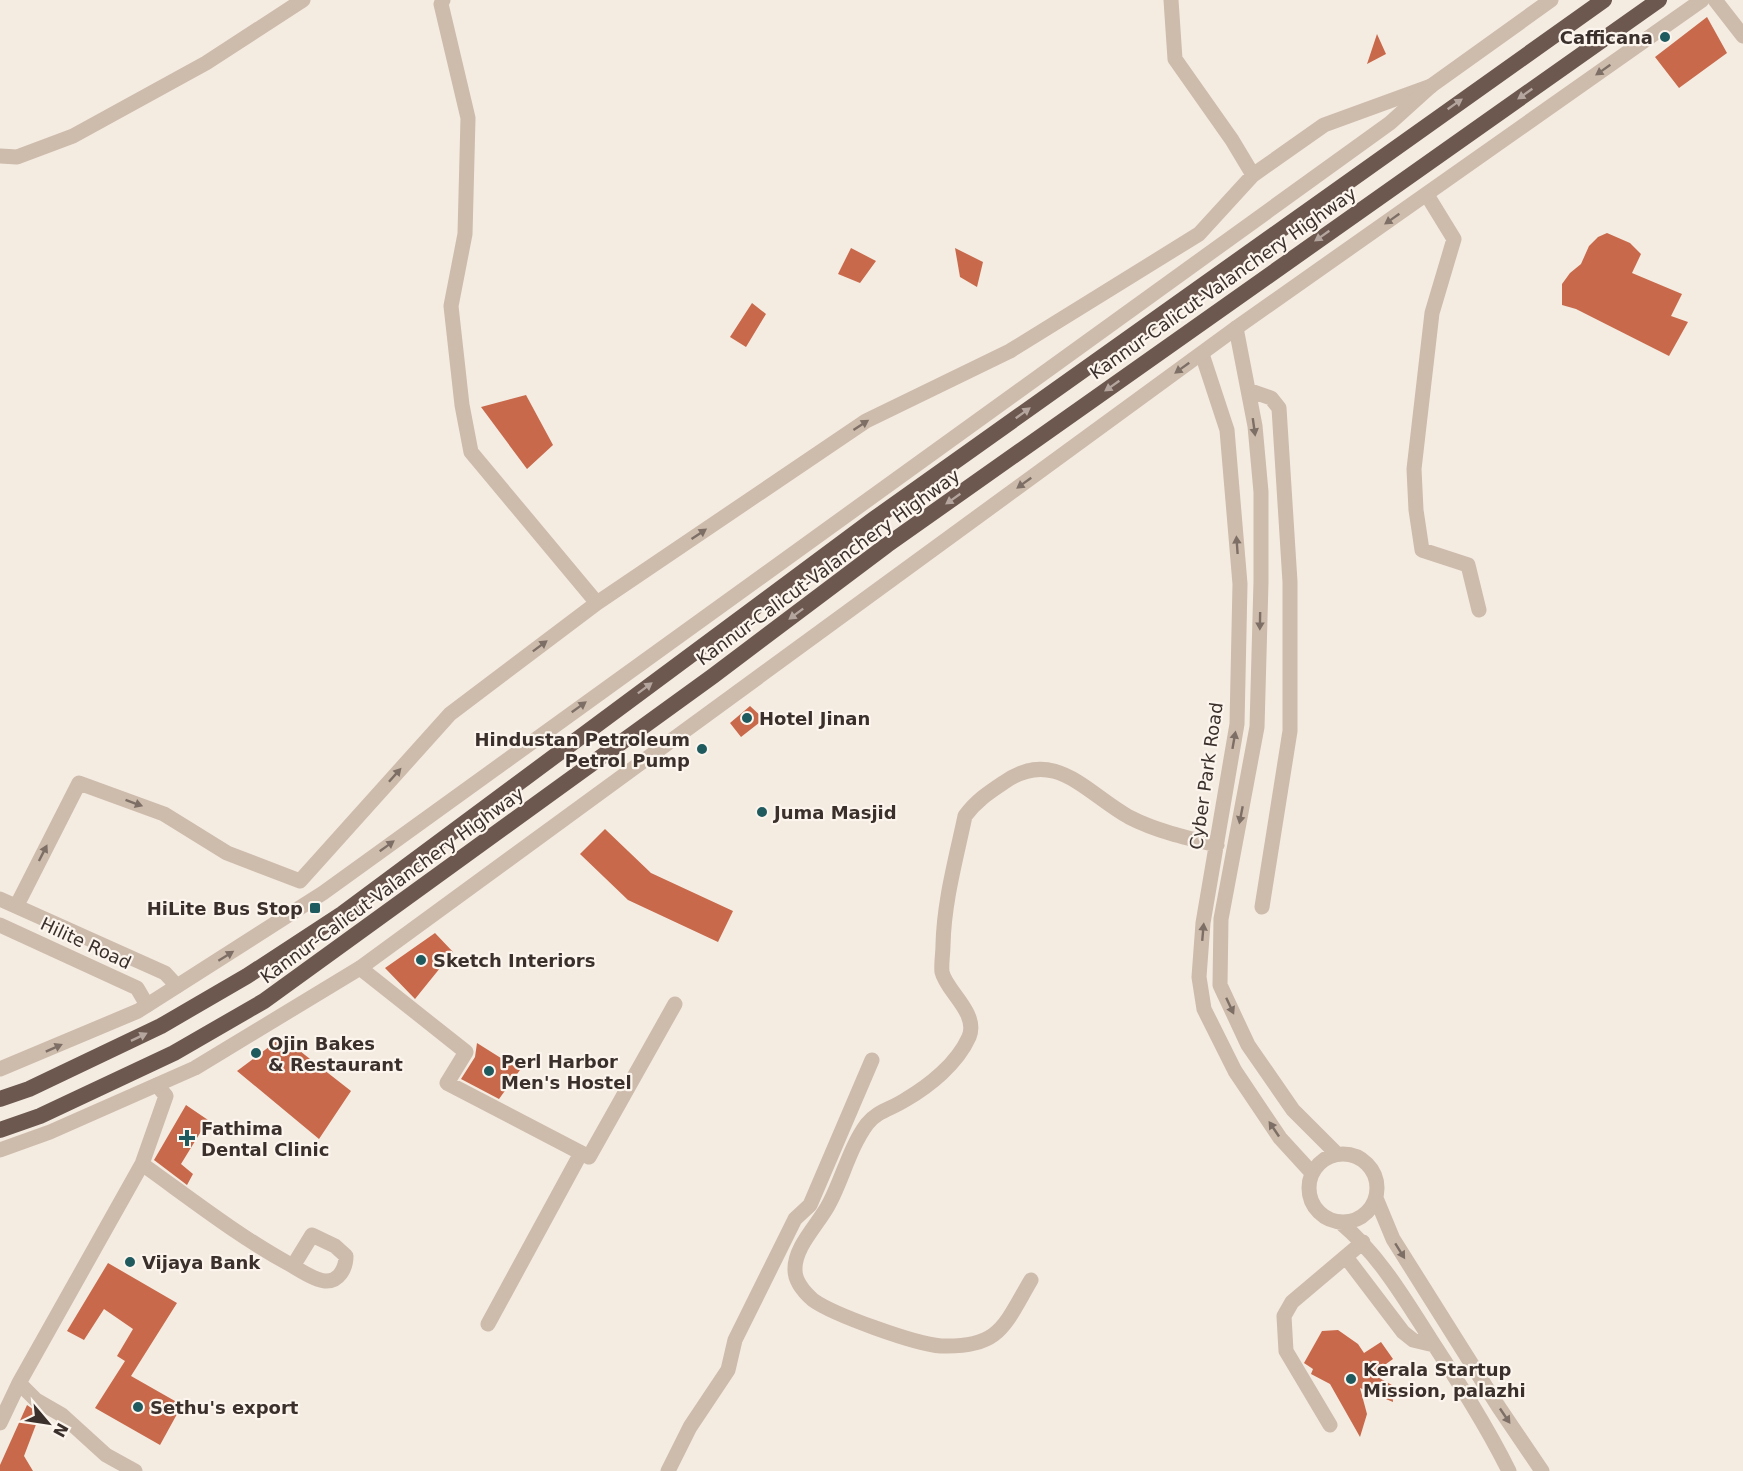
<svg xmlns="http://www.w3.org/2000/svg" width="1743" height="1471" font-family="'DejaVu Sans',sans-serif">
<rect width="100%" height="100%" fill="#f4ebe1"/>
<path fill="#c8694b" d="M 1707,17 L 1727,53 L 1679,88 L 1655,57 Z
M 1377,34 L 1386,54 L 1367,64 Z
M 1607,233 L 1630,243 L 1641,254 L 1632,273 L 1682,294 L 1671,316 L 1688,322 L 1669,356 L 1576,309 L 1562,305 L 1562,284 L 1570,273 L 1581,264 L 1589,246 L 1598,237 Z
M 851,248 L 876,261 L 860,283 L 838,274 Z
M 955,248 L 983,262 L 977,287 L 960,277 Z
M 752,303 L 766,314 L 746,347 L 730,337 Z
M 526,395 L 553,445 L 527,469 L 481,407 Z
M 750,706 L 764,719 L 741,737 L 730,723 Z
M 605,829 L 651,873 L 733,911 L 718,942 L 628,900 L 580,854 Z
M 435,933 L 453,952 L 415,999 L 385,968 Z
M 282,1037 L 351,1091 L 319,1139 L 237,1071 Z
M 477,1043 L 520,1070 L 499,1099 L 461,1079 L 475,1057 Z
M 186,1105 L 208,1120 L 181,1164 L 193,1174 L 187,1185 L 154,1160 Z
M 108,1263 L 177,1303 L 131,1376 L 182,1405 L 160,1445 L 95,1408 L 125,1361 L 117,1356 L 133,1329 L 104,1309 L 84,1340 L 67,1331 Z
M 1338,1330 L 1358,1344 L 1364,1353 L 1381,1342 L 1393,1359 L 1372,1374 L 1392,1385 L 1393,1402 L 1360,1388 L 1367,1414 L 1360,1437 L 1330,1384 L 1311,1374 L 1313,1369 L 1304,1363 L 1322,1331 Z
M 27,1405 L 40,1414 L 24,1456 L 33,1471 L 0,1471 L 0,1465 Z"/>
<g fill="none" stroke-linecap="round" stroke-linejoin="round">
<path stroke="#cdbbac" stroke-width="15" d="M 443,0 L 441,4 L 468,118 L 465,234 L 451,306 L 462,405 L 471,452 L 597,603
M 1171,0 L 1175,59 L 1232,140 L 1253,175
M 1715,0 L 1743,36
M 0,156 L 17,157 L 73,136 L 206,63 L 303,0
M 1427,195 L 1454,239 L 1432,313 L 1414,469 L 1416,510 L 1422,550 L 1468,565 L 1479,610
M 1236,328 L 1255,426 L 1261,492 L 1261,582 L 1257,727 L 1221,919 L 1220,985 L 1248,1045 L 1293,1110 L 1336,1153
M 1202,354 L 1227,430 L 1240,584 L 1237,724 L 1203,923 L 1199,977 L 1204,1009 L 1235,1071 L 1280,1138 L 1312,1173
M 1248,390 L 1271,398 L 1279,408 L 1290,582 L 1290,731 L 1262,907
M 0,899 L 165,973 L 177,986
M 17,905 L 79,783 L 164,814 L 227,853 L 300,881 L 450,714 L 597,603 L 866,421 L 1010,351 L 1199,234 L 1253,175 L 1324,125 L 1431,86
M 0,925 L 137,988 L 147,1005
M 360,968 L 466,1052 L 447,1083 L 589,1157 L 675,1004
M1309 1188a34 34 0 1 1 68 0a34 34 0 1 1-68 0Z
M 142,1164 C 191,1199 238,1236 291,1265 C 300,1270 314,1280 325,1281 C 339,1282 346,1268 346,1256 L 335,1246 L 312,1235 L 293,1266
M 1376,1198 L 1393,1239 L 1498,1406 L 1542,1471
M 1341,1223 C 1380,1256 1404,1298 1431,1340 C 1459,1383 1486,1425 1509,1471
M 1346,1257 L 1403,1332 L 1413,1340 L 1434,1345
M 1031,1280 C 1004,1326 1000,1348 941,1346 C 915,1344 834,1315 813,1300 C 804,1292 795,1282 795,1270 C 794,1246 820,1223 830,1202 C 843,1177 850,1147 867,1124 C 877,1111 891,1109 905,1100 C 929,1086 957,1064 969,1037 C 979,1013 946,991 942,972 C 941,964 943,954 943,945 C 944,901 956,859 965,816 C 976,801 988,793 1003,783 C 1054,746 1086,793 1129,817 C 1156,831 1187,838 1217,845
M 488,1324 L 581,1153
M 19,1383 L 36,1400 L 62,1415 L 106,1455 L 135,1471
M 0,1423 L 19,1383 L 142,1164 L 166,1096 L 157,1085
M 1330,1425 L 1286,1351 L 1284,1316 L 1292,1302 L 1363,1242
M 668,1471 L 690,1427 L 728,1370 L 735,1340 L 795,1219 L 810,1205 L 872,1060"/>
<path stroke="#cdbbac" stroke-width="15" d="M 0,1069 L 138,1011 L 323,893 L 1390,123 L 1431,86 L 1551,0
M 0,1150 L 50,1132 L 195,1068 L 360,968 L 1236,328 L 1702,0"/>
<path stroke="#6c584f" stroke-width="16" d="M 0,1099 L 29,1089 L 161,1026 L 247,976 L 342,914 L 874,519 L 1604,0
M 0,1130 L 40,1116 L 174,1053 L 264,1001 L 713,676 L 887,545 L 1659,0"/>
</g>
<defs><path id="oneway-solid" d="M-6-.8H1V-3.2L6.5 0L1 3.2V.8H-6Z" transform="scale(1.5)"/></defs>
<g fill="#7d6f65">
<use href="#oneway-solid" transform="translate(1603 70) rotate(145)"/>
<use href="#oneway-solid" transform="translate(1392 219) rotate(145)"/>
<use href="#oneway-solid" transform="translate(1182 368) rotate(144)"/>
<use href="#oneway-solid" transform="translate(861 425) rotate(-33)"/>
<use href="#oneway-solid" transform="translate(1254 427) rotate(82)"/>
<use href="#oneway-solid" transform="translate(1024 483) rotate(144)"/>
<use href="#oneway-solid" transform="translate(699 534) rotate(-34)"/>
<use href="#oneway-solid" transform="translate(1237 545) rotate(-94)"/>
<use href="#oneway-solid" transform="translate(1260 621) rotate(91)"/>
<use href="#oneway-solid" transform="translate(540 646) rotate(-37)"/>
<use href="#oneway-solid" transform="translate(579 707) rotate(-36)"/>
<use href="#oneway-solid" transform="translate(1234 740) rotate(-80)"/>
<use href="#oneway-solid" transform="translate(395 775) rotate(-48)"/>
<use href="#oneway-solid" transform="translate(134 803) rotate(20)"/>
<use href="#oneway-solid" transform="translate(1241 815) rotate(101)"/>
<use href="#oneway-solid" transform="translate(387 846) rotate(-36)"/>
<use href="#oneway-solid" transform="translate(43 853) rotate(-63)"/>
<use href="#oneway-solid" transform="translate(1203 932) rotate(-85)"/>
<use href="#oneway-solid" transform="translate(226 956) rotate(-32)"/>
<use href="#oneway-solid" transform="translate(1230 1006) rotate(65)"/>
<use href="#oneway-solid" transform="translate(54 1048) rotate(-24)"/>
<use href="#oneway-solid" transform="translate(1274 1129) rotate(-124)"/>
<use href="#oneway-solid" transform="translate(1400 1251) rotate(58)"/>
<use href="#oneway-solid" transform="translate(1505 1416) rotate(56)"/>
</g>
<g fill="#b4a69e">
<use href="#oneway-solid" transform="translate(1525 94) rotate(145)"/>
<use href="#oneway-solid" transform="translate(1455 104) rotate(-35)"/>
<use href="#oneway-solid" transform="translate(1322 236) rotate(145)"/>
<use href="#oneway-solid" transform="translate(1112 386) rotate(145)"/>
<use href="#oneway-solid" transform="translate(1023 413) rotate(-36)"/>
<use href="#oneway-solid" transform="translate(953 499) rotate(145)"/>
<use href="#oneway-solid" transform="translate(796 614) rotate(143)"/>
<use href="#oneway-solid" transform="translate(645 688) rotate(-37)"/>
<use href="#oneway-solid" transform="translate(139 1037) rotate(-26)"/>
</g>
<g fill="#1f5a5e" stroke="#fbf5ee" stroke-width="2">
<circle cx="1665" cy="37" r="6"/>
<circle cx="747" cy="718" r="6"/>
<circle cx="702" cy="749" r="6"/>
<circle cx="762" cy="812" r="6"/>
<rect x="309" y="902" width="12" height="12" rx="3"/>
<circle cx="421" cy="960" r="6"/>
<circle cx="256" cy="1053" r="6"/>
<circle cx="489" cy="1071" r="6"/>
<path d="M184 1129h6v6h6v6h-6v6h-6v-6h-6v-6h6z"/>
<circle cx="130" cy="1262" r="6"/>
<circle cx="1351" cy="1379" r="6"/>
<circle cx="138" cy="1407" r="6"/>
</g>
<g text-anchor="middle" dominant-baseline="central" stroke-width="4.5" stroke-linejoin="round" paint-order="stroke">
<g font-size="18" font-weight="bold" fill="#3b302b" stroke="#fbf5ee" text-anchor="start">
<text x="1653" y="37" text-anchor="end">Cafficana</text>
<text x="759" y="718">Hotel Jinan</text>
<text x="690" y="739" text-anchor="end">Hindustan Petroleum<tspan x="690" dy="21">Petrol Pump</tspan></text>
<text x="774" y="812">Juma Masjid</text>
<text x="303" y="908" text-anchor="end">HiLite Bus Stop</text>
<text x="433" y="960">Sketch Interiors</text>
<text x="268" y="1043">Ojin Bakes<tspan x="268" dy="21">&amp; Restaurant</tspan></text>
<text x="501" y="1061">Perl Harbor<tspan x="501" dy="21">Men's Hostel</tspan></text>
<text x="201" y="1128">Fathima<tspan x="201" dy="21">Dental Clinic</tspan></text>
<text x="142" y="1262">Vijaya Bank</text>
<text x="1363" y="1369">Kerala Startup<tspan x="1363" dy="21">Mission, palazhi</tspan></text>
<text x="150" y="1407">Sethu's export</text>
</g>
<g font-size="18" fill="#3b302b" stroke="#fbf5ee">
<text transform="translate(1223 283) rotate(-35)">Kannur-Calicut-Valanchery Highway</text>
<text transform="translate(828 567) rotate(-36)">Kannur-Calicut-Valanchery Highway</text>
<text transform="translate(1206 776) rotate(-82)">Cyber Park Road</text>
<text transform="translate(392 885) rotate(-36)">Kannur-Calicut-Valanchery Highway</text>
<text transform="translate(86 943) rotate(25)">Hilite Road</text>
</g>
</g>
<g transform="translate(48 1423) rotate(119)" stroke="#fbf5ee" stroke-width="4.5" paint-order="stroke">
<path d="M0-4.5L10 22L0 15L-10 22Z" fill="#3b302b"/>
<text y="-9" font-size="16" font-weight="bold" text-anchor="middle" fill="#3b302b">N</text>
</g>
</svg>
